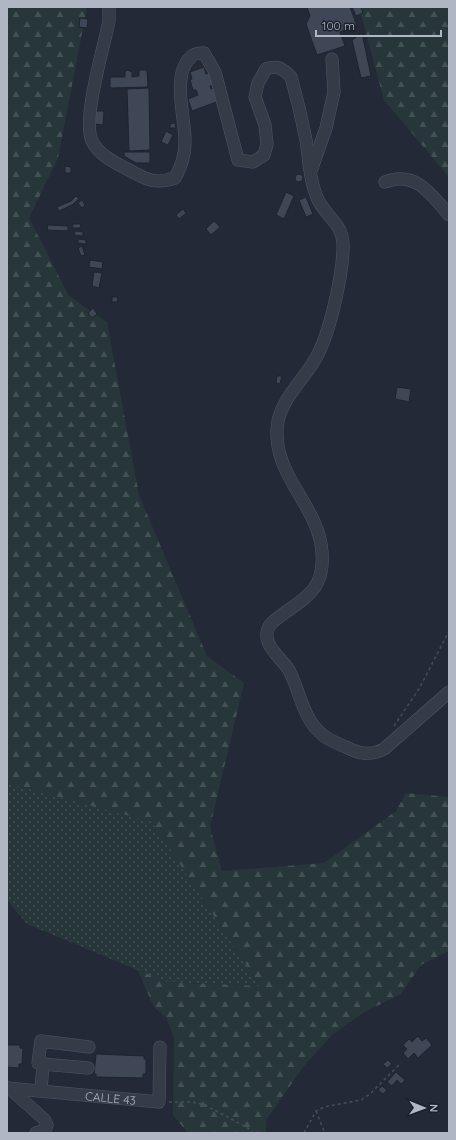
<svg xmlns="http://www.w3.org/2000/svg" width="456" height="1140" font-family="Quicksand,sans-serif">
<defs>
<pattern id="grass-dots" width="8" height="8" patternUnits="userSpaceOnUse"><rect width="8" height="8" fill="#263639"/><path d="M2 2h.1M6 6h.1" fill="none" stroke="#435154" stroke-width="1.8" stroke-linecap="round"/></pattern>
<pattern id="forest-firs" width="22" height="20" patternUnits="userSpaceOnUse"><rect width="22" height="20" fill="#263639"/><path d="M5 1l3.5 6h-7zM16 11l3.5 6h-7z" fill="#435154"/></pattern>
</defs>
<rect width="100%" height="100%" fill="#232937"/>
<path fill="url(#grass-dots)" d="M 7,783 L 152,821 L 260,986 L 166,982 L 27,924 L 7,900 Z"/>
<path fill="url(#forest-firs)" d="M 7,7 L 87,7 L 58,158 L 29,218 L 69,296 L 107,322 L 139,495 L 207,656 L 244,683 L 210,827 L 222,871 L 324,863 L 396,811 L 406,793 L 449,797 L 449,951 L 421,965 L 401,994 L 363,1013 L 332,1035 L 304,1066 L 266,1120 L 266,1133 L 188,1133 L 173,1115 L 174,1037 L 166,1018 L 154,1007 L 137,969 L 166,982 L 260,986 L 152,822 L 7,783 Z
M 359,7 L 449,7 L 449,177 L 384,100 Z"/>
<path fill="#3f4757" stroke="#1d232f" d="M 307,7 L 350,7 L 357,26 L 340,32 L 345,46 L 317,55 L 306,24 L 310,16 Z
M 352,7 L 361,7 L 363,13 L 356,16 Z
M 80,18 L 88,19 L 87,28 L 79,27 Z
M 362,33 L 371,76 L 361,78 L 352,40 Z
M 204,67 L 206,74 L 209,73 L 213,85 L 210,86 L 211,89 L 215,88 L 219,101 L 192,111 L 188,99 L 198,95 L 196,90 L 193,90 L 190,80 L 192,79 L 190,72 Z
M 127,70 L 132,72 L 132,77 L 139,76 L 139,70 L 147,70 L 148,87 L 110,88 L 110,77 L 125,77 L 125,72 Z
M 149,88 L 150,150 L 129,151 L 127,89 Z
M 94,111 L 104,111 L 103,125 L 94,124 Z
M 175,123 L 176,128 L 170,128 L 170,124 Z
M 166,131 L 173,135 L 168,145 L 161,142 Z
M 124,152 L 150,152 L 150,163 L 136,163 L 124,156 Z
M 65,166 L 71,167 L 71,173 L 65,173 Z
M295 178a4 4 0 1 1 8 0a4 4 0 1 1-8 0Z
M 286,192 L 294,196 L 284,219 L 276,215 Z
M 76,196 L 79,199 L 72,205 L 59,211 L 57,207 L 71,201 Z
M 306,197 L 313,214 L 306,217 L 299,200 Z
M 82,200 L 85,205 L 82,208 L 78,203 Z
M 183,209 L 186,213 L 179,219 L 176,215 Z
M 214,221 L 220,227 L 211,235 L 206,229 Z
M 73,224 L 81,224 L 80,228 L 72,228 Z
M 48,225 L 68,226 L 68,231 L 47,230 Z
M 75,231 L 83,232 L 83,236 L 74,235 Z
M 78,239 L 86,240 L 86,244 L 78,243 Z
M 82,246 L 85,255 L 81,256 L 78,248 Z
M 90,260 L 103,262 L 102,269 L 89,267 Z
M 94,272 L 102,273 L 99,288 L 92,286 Z
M 112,297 L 118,297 L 117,302 L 112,302 Z
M 93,308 L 97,314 L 92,318 L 88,313 Z
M 277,376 L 282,376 L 280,384 L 276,383 Z
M 397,387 L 411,389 L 409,402 L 395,399 Z
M 418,1036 L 422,1041 L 426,1038 L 432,1045 L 418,1058 L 414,1053 L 408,1059 L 403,1053 L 407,1049 L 403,1045 L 409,1039 L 412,1042 Z
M 7,1045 L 20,1045 L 20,1048 L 23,1048 L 22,1064 L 19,1064 L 19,1068 L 7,1067 Z
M 96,1054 L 144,1056 L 144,1059 L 146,1059 L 146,1074 L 143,1074 L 143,1078 L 96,1077 L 96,1074 L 94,1074 Z
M 388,1060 L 392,1064 L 387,1068 L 383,1064 Z
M 396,1072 L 405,1080 L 401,1084 L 397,1080 L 392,1086 L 387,1082 Z
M 382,1086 L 387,1090 L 383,1094 L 378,1090 Z"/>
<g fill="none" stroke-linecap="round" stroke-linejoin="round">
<g stroke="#515663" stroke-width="13">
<g id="minor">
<path d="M 109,7 L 109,21 C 104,47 82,119 92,141 C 99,155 114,162 127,169 C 146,179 153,185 175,178 C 181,166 185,157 185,143 C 186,119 170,74 192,56 C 195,53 200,53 204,53 L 215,72 L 238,160 L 253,162 L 264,155 L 267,144 L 265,125 L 255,97 L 258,83 L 266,69 C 278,65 282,68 291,77 C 297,98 302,119 306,140 C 309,159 309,177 316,195 C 322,214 342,222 343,243 C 344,271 330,332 317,356 C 306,377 283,397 278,421 C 269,474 319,504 322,552 C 325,590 306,597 279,617 C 273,621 268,625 267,633 C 265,647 282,659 289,670 C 300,691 303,721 324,736 C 331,741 339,744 346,747 C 359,754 370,756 384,749 L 449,692"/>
<path d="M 311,171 L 326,128 L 334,92 L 332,59"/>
<path d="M 385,182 C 415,170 431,194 449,215"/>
<path d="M 43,1064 L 38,1063 L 41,1041 L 89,1047"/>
<path id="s1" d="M 7,1088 L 159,1102 L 160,1047"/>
<path d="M 9,1088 L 44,1119 L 47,1125 L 45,1130 L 36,1133"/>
<path d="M 41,1090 L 43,1064 L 88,1068"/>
</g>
</g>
<path stroke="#425156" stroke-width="1.5" stroke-dasharray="3 3" stroke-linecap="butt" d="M 394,726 L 419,689 L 449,631
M 169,1102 L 192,1102 L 205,1105 L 248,1128 L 253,1133
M 316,1111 L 325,1133
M 304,1133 L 316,1111 L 324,1107 L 361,1100 L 370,1094 L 401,1063"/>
<use href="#minor" stroke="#363b48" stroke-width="12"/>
</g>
<g text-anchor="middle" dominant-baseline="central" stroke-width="3" stroke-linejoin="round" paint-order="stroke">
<g font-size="12" fill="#b1b6c4" stroke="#1b212c">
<text stroke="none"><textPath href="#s1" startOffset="104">CALLE 43</textPath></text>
</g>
</g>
<rect width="456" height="1140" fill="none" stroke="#b1b6c4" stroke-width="16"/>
<g transform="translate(424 1108) rotate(91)" stroke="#1b212c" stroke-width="3" paint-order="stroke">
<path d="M0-3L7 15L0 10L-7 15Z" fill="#b1b6c4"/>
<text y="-6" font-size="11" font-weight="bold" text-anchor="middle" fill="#b1b6c4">N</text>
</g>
<path d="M316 30v6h125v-6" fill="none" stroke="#b1b6c4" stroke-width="2"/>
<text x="322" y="30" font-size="12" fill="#b1b6c4" stroke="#1b212c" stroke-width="3" paint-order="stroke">100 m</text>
</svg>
